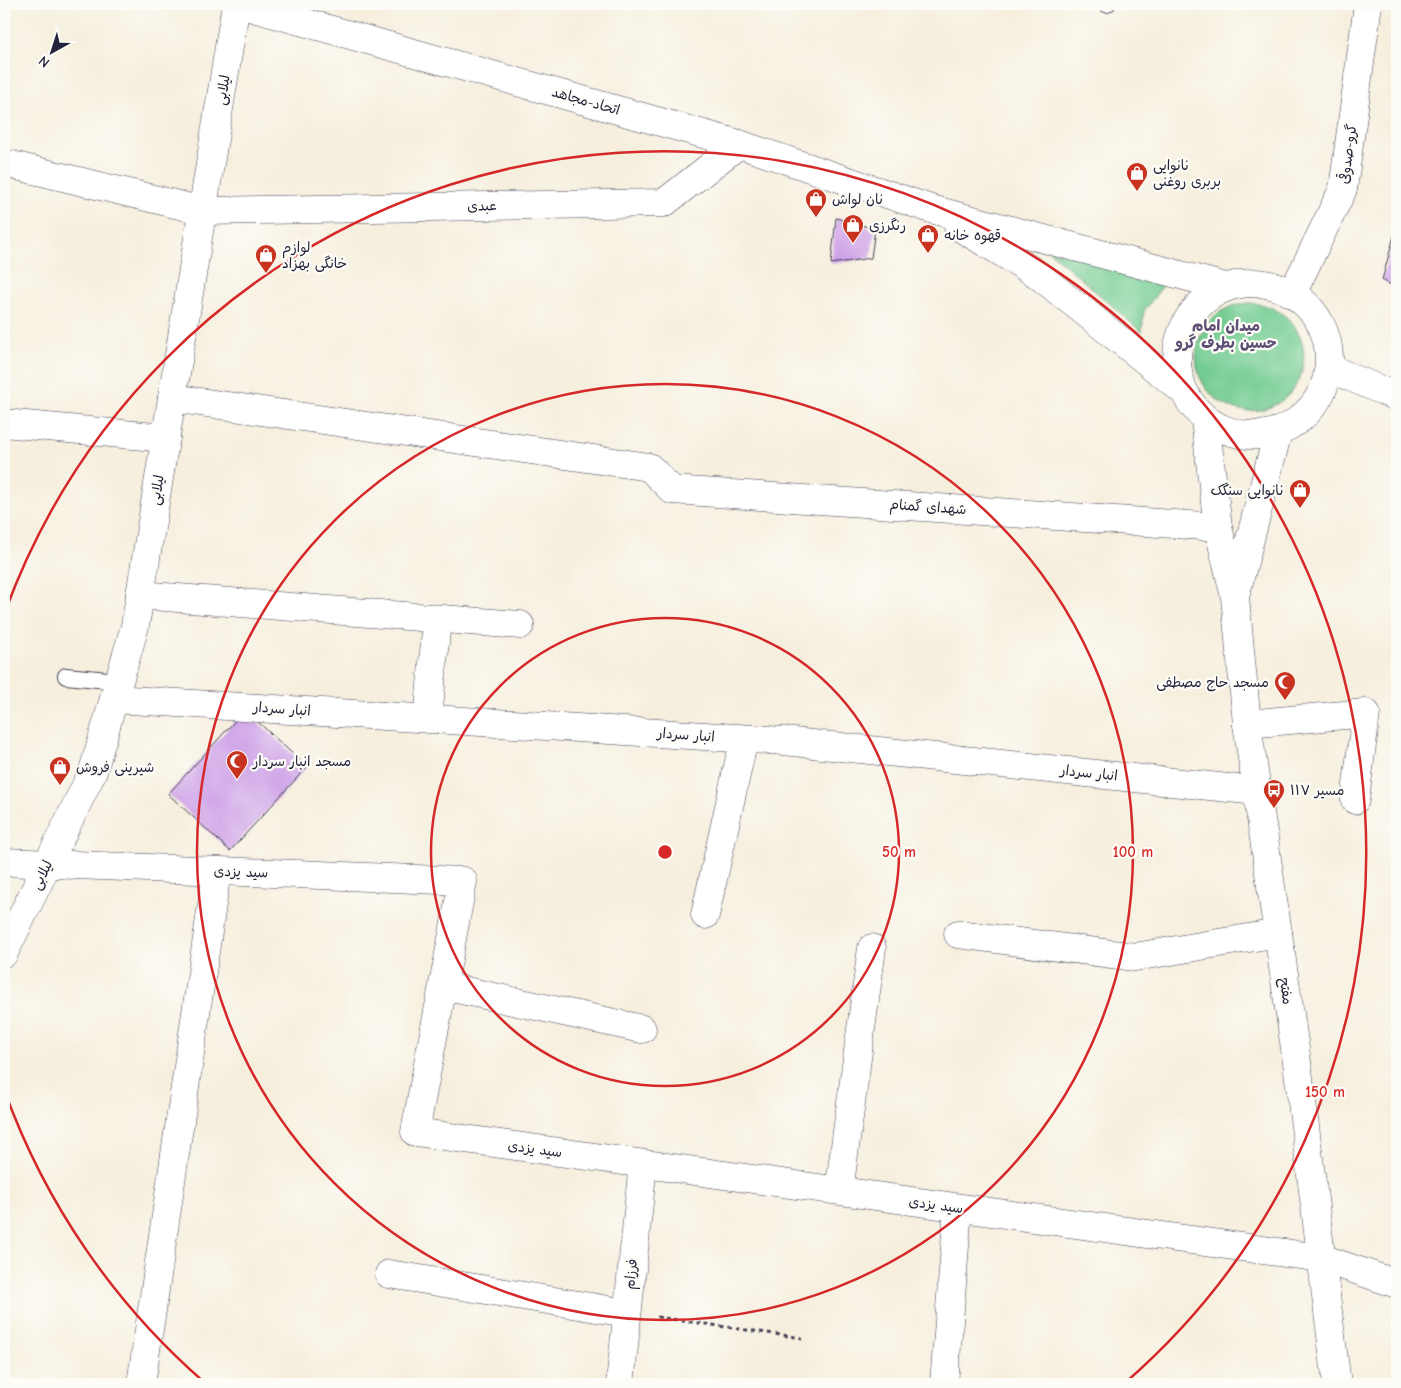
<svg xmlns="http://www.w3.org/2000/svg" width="1401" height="1388" font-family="'Comic Neue','Playpen Sans Arabic',sans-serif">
<rect width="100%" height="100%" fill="#fdfcf7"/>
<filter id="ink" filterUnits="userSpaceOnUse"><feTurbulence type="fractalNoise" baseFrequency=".02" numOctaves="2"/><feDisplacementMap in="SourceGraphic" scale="10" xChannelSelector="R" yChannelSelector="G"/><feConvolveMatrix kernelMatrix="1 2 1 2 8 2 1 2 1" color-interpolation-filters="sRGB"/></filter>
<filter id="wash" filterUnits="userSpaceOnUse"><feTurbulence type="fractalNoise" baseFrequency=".0096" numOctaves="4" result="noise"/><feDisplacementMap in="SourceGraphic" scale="20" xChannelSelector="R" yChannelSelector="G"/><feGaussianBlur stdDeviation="1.12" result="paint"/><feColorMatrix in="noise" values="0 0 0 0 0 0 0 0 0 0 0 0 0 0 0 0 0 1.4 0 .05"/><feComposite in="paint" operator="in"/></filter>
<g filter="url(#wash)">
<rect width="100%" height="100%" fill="#f6efde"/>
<path fill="#73cc92" stroke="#4a7766" d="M 1048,250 L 1169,277 L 1144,311 L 1142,332 Z
M1196 357a54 54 0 1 1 108 0a54 54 0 1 1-108 0Z"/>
<g id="blocks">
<path fill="#cea2e7" d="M 836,218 L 875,229 L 871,258 L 831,264 Z
M 1397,225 L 1397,288 L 1382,280 Z
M 245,710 L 307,767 L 230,851 L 168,794 Z"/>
</g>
</g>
<g filter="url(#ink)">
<use href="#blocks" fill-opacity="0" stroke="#424153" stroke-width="1"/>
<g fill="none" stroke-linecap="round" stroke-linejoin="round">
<g stroke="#424153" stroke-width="18">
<path id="lane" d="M 1106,4 L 1107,4
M 66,676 L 119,681"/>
</g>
<g stroke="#424153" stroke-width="29">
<path id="street" d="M 4,163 L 204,211 L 664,203 L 739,144
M 172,398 L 649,467 L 672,490 L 1218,527
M 4,423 L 166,438
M 140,595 L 520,625
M 114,699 L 784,741 L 1257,791
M 428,719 L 437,619
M 1247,724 L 1366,713 L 1355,800
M 4,862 L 463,881 L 415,1132 L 1321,1258 L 1397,1284
M 705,915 L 744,739
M 958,934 L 1135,957 L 1278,933
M 443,986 L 642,1029
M 839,1191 L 872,948
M 389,1274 L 627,1313
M 141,1384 L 217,871
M 620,1384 L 643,1164
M 944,1384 L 958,1208"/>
</g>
<g stroke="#424153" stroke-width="29">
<path id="secondary" d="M 1292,294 L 1343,189 L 1368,4
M 1329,368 L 1397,397
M 4,953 L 93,771 L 135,626 L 236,4"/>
</g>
<g stroke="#424153" stroke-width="29">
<path id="primary" d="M 239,4 L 739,144 L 931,209 L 1226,287
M 958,226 L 1037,274 L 1181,389
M1177 359a76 76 0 1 1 152 0a76 76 0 1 1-152 0Z
M 1205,420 L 1218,527 L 1235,597 L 1247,724 L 1297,1062 L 1337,1384
M 1236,593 L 1278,432"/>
</g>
<path stroke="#424153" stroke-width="3" stroke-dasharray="4 4" stroke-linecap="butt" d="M 657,1317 L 802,1338"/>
<use href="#lane" stroke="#fff" stroke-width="16"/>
<use href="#street" stroke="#fff" stroke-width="28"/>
<use href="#secondary" stroke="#fff" stroke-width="28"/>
<use href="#primary" stroke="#fff" stroke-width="28"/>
</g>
</g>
<g fill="none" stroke="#d62828" stroke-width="2.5">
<circle cx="665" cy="852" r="234"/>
<circle cx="665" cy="852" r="468"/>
<path d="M204 1382A702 702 0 0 1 5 1092M5 612A702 702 0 1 1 1126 1382"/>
</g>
<defs>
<g id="shop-pin" transform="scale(1.125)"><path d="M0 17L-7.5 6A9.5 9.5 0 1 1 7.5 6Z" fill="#c8321e" stroke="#fdfcf7"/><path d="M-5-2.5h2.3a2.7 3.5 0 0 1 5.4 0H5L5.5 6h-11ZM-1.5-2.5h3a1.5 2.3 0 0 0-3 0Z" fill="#fff"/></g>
<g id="mosque-pin" transform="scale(1.125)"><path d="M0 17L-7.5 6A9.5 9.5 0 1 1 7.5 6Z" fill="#c8321e" stroke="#fdfcf7"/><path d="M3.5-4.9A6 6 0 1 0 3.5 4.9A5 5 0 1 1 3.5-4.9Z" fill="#fff"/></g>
<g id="bus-pin" transform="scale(1.125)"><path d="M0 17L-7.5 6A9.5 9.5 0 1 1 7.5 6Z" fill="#c8321e" stroke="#fdfcf7"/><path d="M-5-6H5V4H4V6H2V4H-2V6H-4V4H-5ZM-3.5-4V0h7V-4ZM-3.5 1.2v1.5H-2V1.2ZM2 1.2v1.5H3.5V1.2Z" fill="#fff"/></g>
</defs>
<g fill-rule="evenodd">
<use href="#shop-pin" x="1137" y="173"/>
<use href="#shop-pin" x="816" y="199"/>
<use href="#shop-pin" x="853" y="225"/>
<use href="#shop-pin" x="928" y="235"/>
<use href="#shop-pin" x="266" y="255"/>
<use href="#shop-pin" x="1300" y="490"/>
<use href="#mosque-pin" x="1285" y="682"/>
<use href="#mosque-pin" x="237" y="761"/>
<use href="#shop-pin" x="60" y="767"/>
<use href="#bus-pin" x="1274" y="790"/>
</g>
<g text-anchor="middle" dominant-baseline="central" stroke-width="4.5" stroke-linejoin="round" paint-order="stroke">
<g font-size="14" fill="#22223b" stroke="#fdfcf7">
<text transform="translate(223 90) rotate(-81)">لیلابی</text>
<text transform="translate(586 101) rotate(16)">اتحاد-مجاهد</text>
<text transform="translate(1348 154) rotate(-82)">گرو-صدوقی</text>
<text transform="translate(482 206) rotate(-1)">عبدی</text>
<text transform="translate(157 490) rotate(-81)">لیلابی</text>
<text transform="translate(928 507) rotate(4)">شهدای گمنام</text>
<text transform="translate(282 709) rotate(4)">انبار سردار</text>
<text transform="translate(686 735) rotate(4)">انبار سردار</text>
<text transform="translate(1089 773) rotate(6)">انبار سردار</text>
<text transform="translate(241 872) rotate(2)">سید یزدی</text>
<text transform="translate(42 875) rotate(-64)">لیلابی</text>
<text transform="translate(1286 991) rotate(82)">مفتح</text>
<text transform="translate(535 1149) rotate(8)">سید یزدی</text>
<text transform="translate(936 1205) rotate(8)">سید یزدی</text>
<text transform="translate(631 1274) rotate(-84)">فرزام</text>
</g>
<g font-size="14" fill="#22223b" stroke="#fdfcf7" text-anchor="start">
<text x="1153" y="165">نانوایی<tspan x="1153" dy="16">بربری روغنی</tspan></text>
<text x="832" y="199">نان لواش</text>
<text x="869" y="225">رنگرزی</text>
<text x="944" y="235">قهوه خانه</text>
<text x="282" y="247">لوازم<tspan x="282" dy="16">خانگی بهزاد</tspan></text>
<text x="1284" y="490" text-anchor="end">نانوایی سنگک</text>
<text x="1269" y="682" text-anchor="end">مسجد حاج مصطفی</text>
<text x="253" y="761">مسجد انبار سردار</text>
<text x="76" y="767">شیرینی فروش</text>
<text x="1290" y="790">مسیر ۱۱۷</text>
</g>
<g font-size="15" font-weight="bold" fill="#5e4f77" stroke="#fdfcf7">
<text x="1226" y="326">میدان امام<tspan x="1226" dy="17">حسین بطرف گرو</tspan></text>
</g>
</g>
<circle cx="665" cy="852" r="8" fill="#d62828" stroke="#fdfcf7" stroke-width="2.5"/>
<g font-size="15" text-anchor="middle" font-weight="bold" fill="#d62828" stroke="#fdfcf7" stroke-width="4.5" stroke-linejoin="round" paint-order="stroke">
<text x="899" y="857">50 m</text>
<text x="1133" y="857">100 m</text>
<text x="1325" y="1097">150 m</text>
</g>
<rect width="1401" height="1388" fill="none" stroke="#fdfcf7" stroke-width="20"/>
<g transform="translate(52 52) rotate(219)" stroke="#fdfcf7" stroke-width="4" paint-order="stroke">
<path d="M0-4L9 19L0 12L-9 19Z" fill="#22223b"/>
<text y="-8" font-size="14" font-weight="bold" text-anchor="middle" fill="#22223b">N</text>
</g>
</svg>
